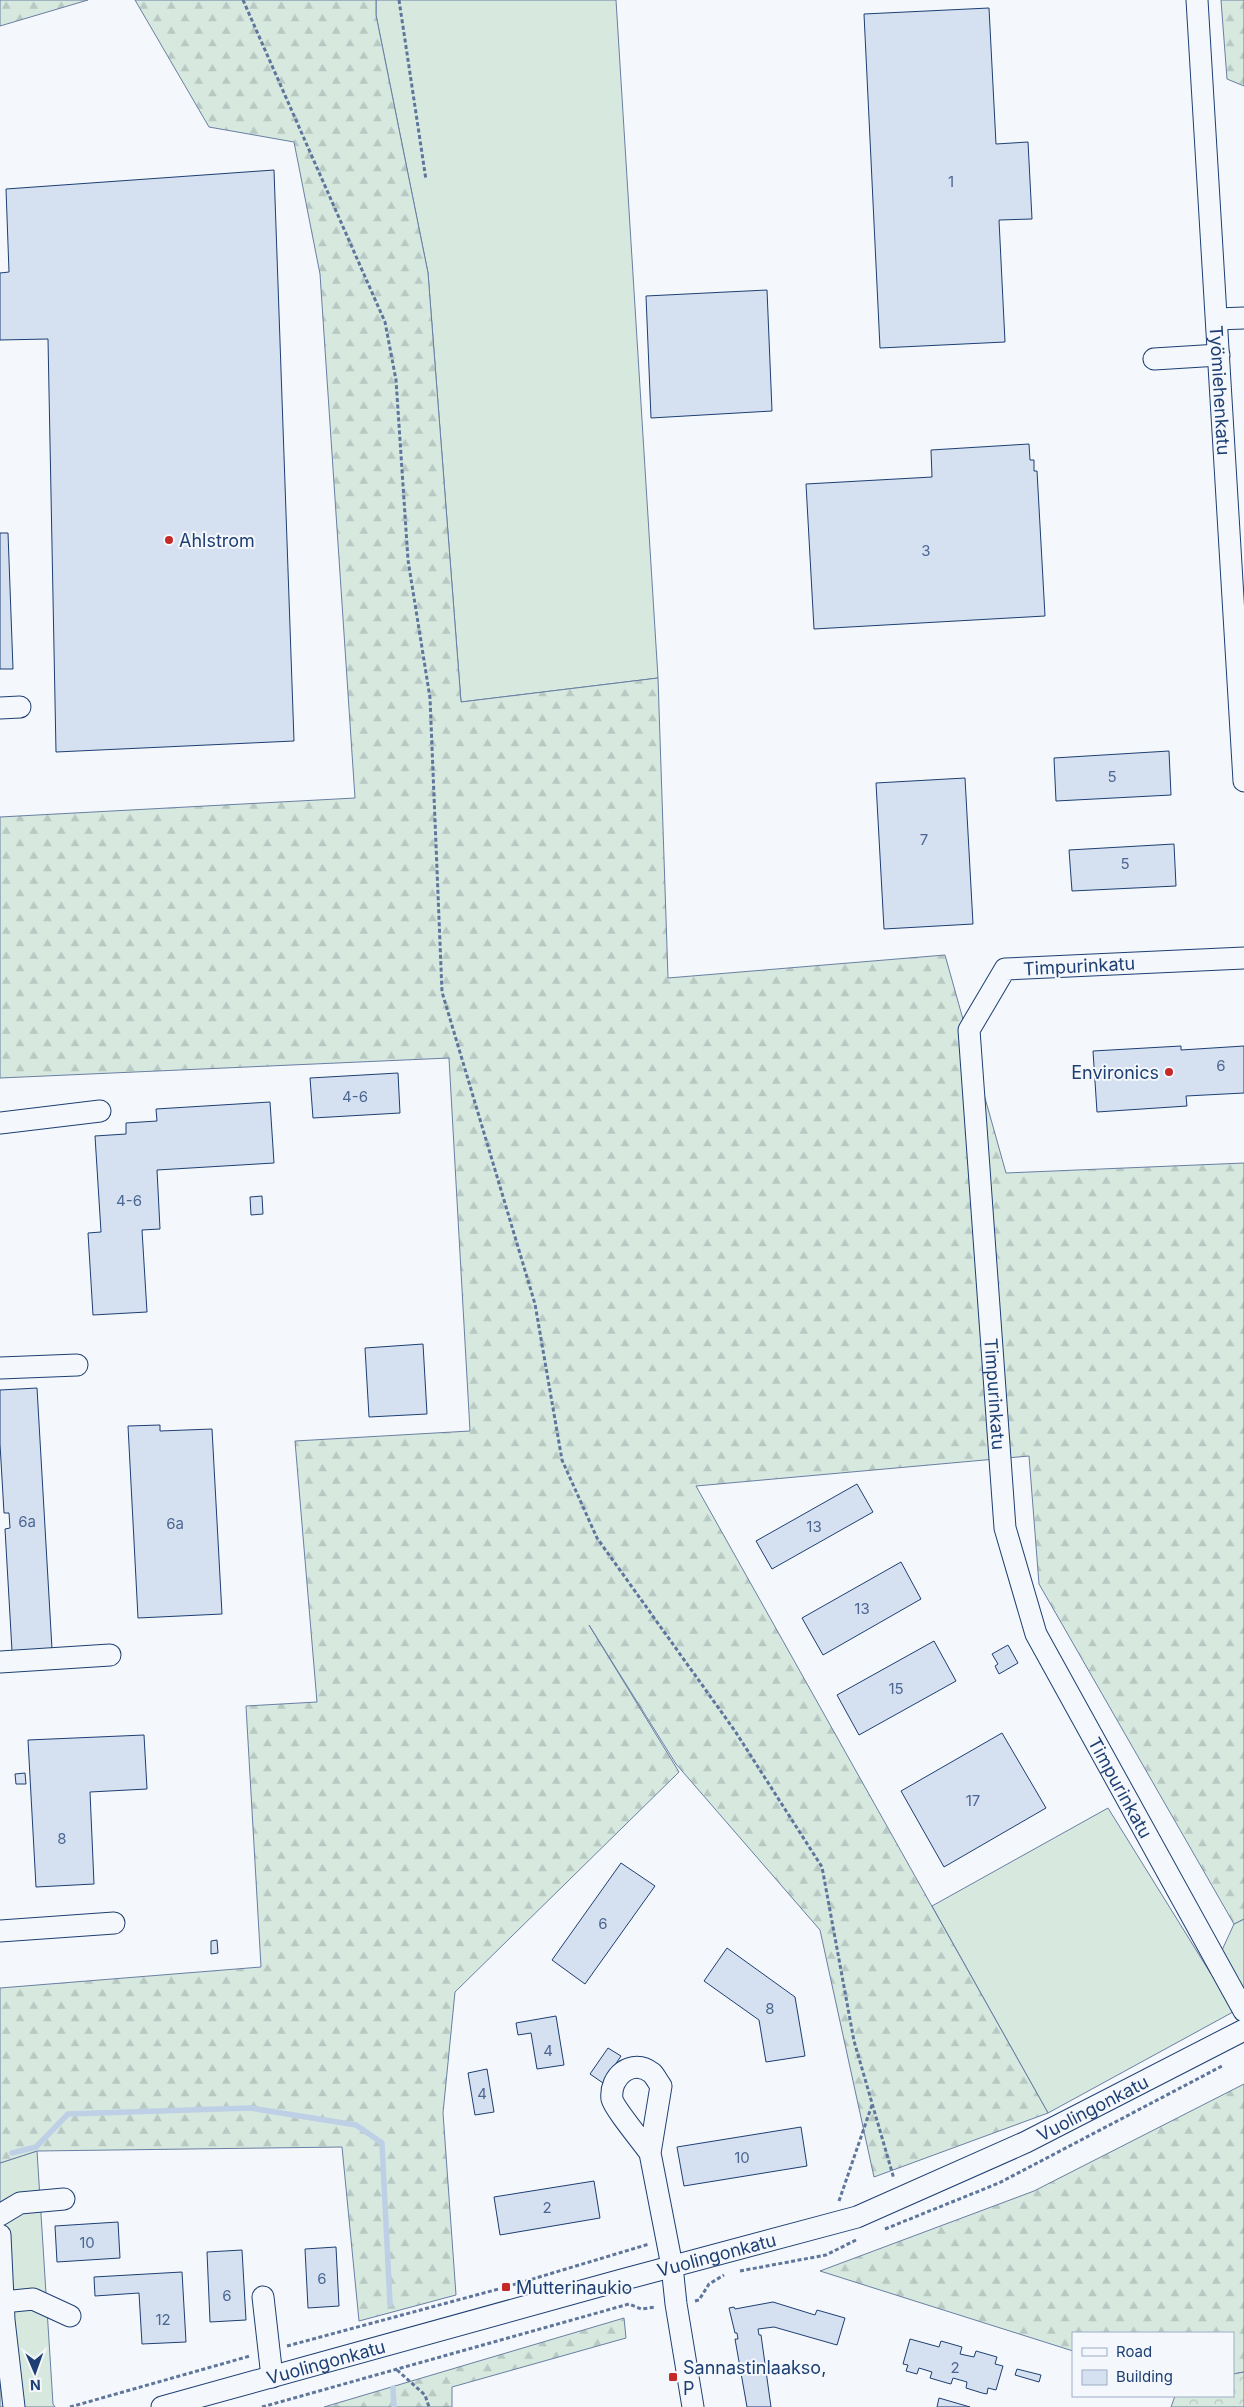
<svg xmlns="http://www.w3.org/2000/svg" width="1244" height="2407" font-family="Inter,sans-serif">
<defs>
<pattern id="forest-firs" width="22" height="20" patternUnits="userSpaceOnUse" patternTransform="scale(1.25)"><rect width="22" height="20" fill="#d7e8df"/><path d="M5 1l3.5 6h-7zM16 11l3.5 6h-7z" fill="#b8c8c3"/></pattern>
<pattern id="park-crowns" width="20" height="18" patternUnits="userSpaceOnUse" patternTransform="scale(1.25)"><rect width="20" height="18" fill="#d7e8df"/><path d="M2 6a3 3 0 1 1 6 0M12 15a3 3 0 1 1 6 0" fill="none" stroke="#b8c8c3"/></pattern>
</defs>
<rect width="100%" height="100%" fill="#f4f7fb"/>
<path fill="#d7e8df" stroke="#687fa3" d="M 376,0 L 616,0 L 658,678 L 461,702 L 428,273 L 376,15 Z
M 1108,1808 L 1211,1974 L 1234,1924 L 1244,1919 L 1244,2006 L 1048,2113 L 932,1906 Z
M 37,2151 L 53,2404 L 55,2407 L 0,2407 L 0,2163 Z"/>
<path fill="url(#forest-firs)" stroke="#687fa3" d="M 0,0 L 88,0 L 0,26 Z
M 135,0 L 376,0 L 376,15 L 428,273 L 461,702 L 658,678 L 668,978 L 945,955 L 1006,1173 L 1244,1163 L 1244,1919 L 1234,1924 L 1039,1584 L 1029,1456 L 696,1486 L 1048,2113 L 874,2177 L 820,1930 L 676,1764 L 589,1625 L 679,1772 L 455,1992 L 443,2113 L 456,2295 L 359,2321 L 342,2147 L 37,2151 L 0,2163 L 0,1988 L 261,1967 L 246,1706 L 317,1702 L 295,1441 L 470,1431 L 449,1058 L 0,1078 L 0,817 L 355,798 L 320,274 L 294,142 L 209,127 Z
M 1221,0 L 1244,0 L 1244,86 L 1227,79 Z
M 1244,2084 L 1244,2372 L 1233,2374 L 1233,2333 L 1073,2333 L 1073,2351 L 820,2271 L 1034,2191 Z
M 624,2318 L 626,2338 L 452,2387 L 452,2407 L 324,2407 Z"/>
<path fill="url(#park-crowns)" stroke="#687fa3" d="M 1244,2372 L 1244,2407 L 1171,2407 L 1175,2396 L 1233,2396 L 1233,2374 Z"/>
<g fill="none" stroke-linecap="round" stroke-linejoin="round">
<path stroke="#bed0e5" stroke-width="5.5" d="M 12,2153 L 36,2147 L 68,2114 L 250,2108 L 356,2125 L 382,2143 L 390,2304
M 393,2388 L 394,2407"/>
</g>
<path fill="#d5e0f0" stroke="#1d3f73" d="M 989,8 L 996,144 L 1028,142 L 1032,219 L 999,220 L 1005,342 L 880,348 L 864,14 Z
M 274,170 L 294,741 L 56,752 L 48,339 L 0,340 L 0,273 L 9,272 L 6,189 Z
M 767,290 L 772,411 L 651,418 L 646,296 Z
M 1029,444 L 1030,460 L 1034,460 L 1034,471 L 1037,471 L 1045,616 L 814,629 L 806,484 L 932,477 L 931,450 Z
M 0,533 L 8,533 L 13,669 L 0,669 Z
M 1169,751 L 1171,795 L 1056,801 L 1054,758 Z
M 965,778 L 973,924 L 884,929 L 876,783 Z
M 1174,844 L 1176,886 L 1072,891 L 1069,850 Z
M 1181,1046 L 1181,1050 L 1244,1046 L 1244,1093 L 1186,1096 L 1187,1106 L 1097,1112 L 1093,1051 Z
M 398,1073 L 400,1113 L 313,1118 L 310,1078 Z
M 270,1102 L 274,1163 L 157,1170 L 160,1229 L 142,1230 L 147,1312 L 93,1315 L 88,1233 L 101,1232 L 95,1136 L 126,1134 L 126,1123 L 157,1121 L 156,1109 Z
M 262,1196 L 263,1214 L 251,1215 L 250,1197 Z
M 423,1344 L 427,1414 L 369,1417 L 365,1348 Z
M 37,1388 L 52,1649 L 12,1651 L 5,1529 L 10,1528 L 9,1513 L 4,1513 L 0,1444 L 0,1390 Z
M 160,1425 L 160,1431 L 212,1429 L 222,1614 L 138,1618 L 128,1426 Z
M 857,1484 L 873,1512 L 772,1569 L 756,1541 Z
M 901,1562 L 921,1599 L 823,1655 L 802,1618 Z
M 934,1641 L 956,1681 L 859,1735 L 837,1695 Z
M 1008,1645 L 1018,1663 L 999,1674 L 995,1666 L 998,1664 L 992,1654 Z
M 1002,1733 L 1046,1808 L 944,1867 L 901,1791 Z
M 144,1735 L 147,1789 L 90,1792 L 94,1884 L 36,1887 L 28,1740 Z
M 25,1773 L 26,1784 L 16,1784 L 15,1774 Z
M 621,1863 L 655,1886 L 585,1984 L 552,1960 Z
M 217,1940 L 218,1953 L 211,1954 L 211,1941 Z
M 727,1948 L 795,1997 L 805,2056 L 766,2062 L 759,2020 L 704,1981 Z
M 556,2016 L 564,2065 L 537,2069 L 531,2033 L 518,2035 L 516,2023 Z
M 608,2048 L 621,2056 L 603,2083 L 590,2074 Z
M 487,2069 L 494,2112 L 475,2115 L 468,2073 Z
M 801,2127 L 807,2166 L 684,2186 L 677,2147 Z
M 594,2181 L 600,2218 L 500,2235 L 494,2197 Z
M 118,2222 L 120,2258 L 57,2262 L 55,2226 Z
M 336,2247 L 339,2306 L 308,2308 L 305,2249 Z
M 242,2250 L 246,2320 L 210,2322 L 207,2252 Z
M 182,2272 L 186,2342 L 142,2344 L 139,2293 L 95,2296 L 94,2277 Z
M 773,2302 L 815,2315 L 817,2310 L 845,2318 L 837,2345 L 774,2327 L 758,2329 L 759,2335 L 761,2335 L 771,2407 L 747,2407 L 735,2339 L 738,2339 L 737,2333 L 735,2333 L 729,2308 L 734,2307 L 735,2309 Z
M 910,2339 L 939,2347 L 941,2341 L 962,2347 L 960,2354 L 974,2357 L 976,2351 L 997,2357 L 995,2364 L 1003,2366 L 996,2390 L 988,2388 L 987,2394 L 982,2393 L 966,2388 L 967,2382 L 953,2378 L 951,2384 L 947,2383 L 930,2378 L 932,2372 L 919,2368 L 917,2374 L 906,2371 L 908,2365 L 903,2364 Z
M 1017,2369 L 1041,2375 L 1039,2382 L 1015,2375 Z
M 939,2398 L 970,2407 L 937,2407 Z"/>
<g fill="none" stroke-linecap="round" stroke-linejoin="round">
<g stroke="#1d3f73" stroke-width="23">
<g id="minor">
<path id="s1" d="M 1197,0 L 1244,781"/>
<path d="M 1217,319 L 1244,318"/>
<path d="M 1154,359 L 1219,355"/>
<path d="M 0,708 L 20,707"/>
<path id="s2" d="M 1244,958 L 1005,969 L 969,1030 L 1005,1528 L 1036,1634 L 1244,2011"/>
<path d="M 0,1123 L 100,1111"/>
<path d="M 0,1368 L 77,1365"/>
<path d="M 0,1662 L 110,1655"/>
<path d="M 0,1931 L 114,1923"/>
<path d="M 650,2153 C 643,2143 614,2108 612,2099 C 609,2077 632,2057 652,2073 C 655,2076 658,2082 661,2086 L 650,2153 L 672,2266 L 676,2304 L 693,2407"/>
<path d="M 0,2215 L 20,2203 L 64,2199"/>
<path d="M 0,2235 L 4,2320 L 14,2407"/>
<path d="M 263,2297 L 272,2377"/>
<path d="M 3,2302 L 33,2299 L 70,2316"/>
<path id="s3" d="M 162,2407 L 625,2279 L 857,2217 L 1026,2142 L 1244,2030"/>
</g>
</g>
<path stroke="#5e769c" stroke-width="3" stroke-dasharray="4 2.5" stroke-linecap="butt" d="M 243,0 L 385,322 L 396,380 L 408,560 L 430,698 L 442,992 L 535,1304 L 562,1460 L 597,1538 L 735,1731 L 822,1867 L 854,2041 L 894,2179
M 399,0 L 426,180
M 839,2201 L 872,2105
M 885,2229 L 999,2183 L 1224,2065
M 740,2271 L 826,2255 L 856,2240
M 695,2301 L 699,2300 L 709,2284 L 724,2275
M 287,2346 L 506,2287 L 649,2244
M 397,2370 L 425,2395 L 429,2407
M 70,2407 L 250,2356
M 262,2407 L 629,2304 L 641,2309 L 656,2307"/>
<use href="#minor" stroke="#f4f7fb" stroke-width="21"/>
</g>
<g fill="#c62828" stroke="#f4f7fb" stroke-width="2">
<circle cx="169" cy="540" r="5"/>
<circle cx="1169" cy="1072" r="5"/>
<rect x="501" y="2282" width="10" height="10" rx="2.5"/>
<rect x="668" y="2372" width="10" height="10" rx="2.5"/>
</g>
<g text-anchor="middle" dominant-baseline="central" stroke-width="4" stroke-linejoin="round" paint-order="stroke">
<g font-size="15" fill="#4b6792">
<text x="951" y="181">1</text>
<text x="926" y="550">3</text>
<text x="1112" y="776">5</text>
<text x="924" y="839">7</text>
<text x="1125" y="863">5</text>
<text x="1221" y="1065">6</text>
<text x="355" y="1096">4-6</text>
<text x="129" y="1200">4-6</text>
<text x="27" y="1521">6a</text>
<text x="175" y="1523">6a</text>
<text x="814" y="1526">13</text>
<text x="862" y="1608">13</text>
<text x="896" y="1688">15</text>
<text x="973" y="1800">17</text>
<text x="62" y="1838">8</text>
<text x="603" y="1923">6</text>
<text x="770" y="2008">8</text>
<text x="548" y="2050">4</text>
<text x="482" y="2093">4</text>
<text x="742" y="2157">10</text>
<text x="547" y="2207">2</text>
<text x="87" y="2242">10</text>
<text x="322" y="2278">6</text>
<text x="227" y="2295">6</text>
<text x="163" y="2319">12</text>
<text x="955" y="2367">2</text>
</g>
<g font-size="18" fill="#1d3f73" stroke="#f4f7fb">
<text stroke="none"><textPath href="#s1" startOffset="391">Työmiehenkatu</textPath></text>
<text transform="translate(1079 966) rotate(-3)">Timpurinkatu</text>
<text stroke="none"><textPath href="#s2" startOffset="675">Timpurinkatu</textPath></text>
<text stroke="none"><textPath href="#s2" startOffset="1095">Timpurinkatu</textPath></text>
<text stroke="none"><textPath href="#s3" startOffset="980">Vuolingonkatu</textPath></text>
<text stroke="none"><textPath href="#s3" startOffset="575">Vuolingonkatu</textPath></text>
<text stroke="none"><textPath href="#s3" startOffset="170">Vuolingonkatu</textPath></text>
</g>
<g font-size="18" fill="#1d3f73" stroke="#f4f7fb" text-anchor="start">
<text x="179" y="540">Ahlstrom</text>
<text x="1159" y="1072" text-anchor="end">Environics</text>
<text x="516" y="2287">Mutterinaukio</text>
<text x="683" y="2367">Sannastinlaakso,<tspan x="683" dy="21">P</tspan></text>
</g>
</g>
<rect x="1072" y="2332" width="162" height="65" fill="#f4f7fb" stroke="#9eadc5"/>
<rect x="1082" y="2348" width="25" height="8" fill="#f4f7fb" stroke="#9eadc5"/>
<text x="1116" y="2357" font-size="15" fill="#1d3f73">Road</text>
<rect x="1082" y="2370" width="25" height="15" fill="#d5e0f0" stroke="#9eadc5"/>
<text x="1116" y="2382" font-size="15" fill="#1d3f73">Building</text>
<g transform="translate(35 2372) rotate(178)" stroke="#f4f7fb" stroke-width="4" paint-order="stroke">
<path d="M0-4L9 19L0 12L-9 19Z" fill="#1d3f73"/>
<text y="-8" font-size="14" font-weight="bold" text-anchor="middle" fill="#1d3f73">N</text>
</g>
</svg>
